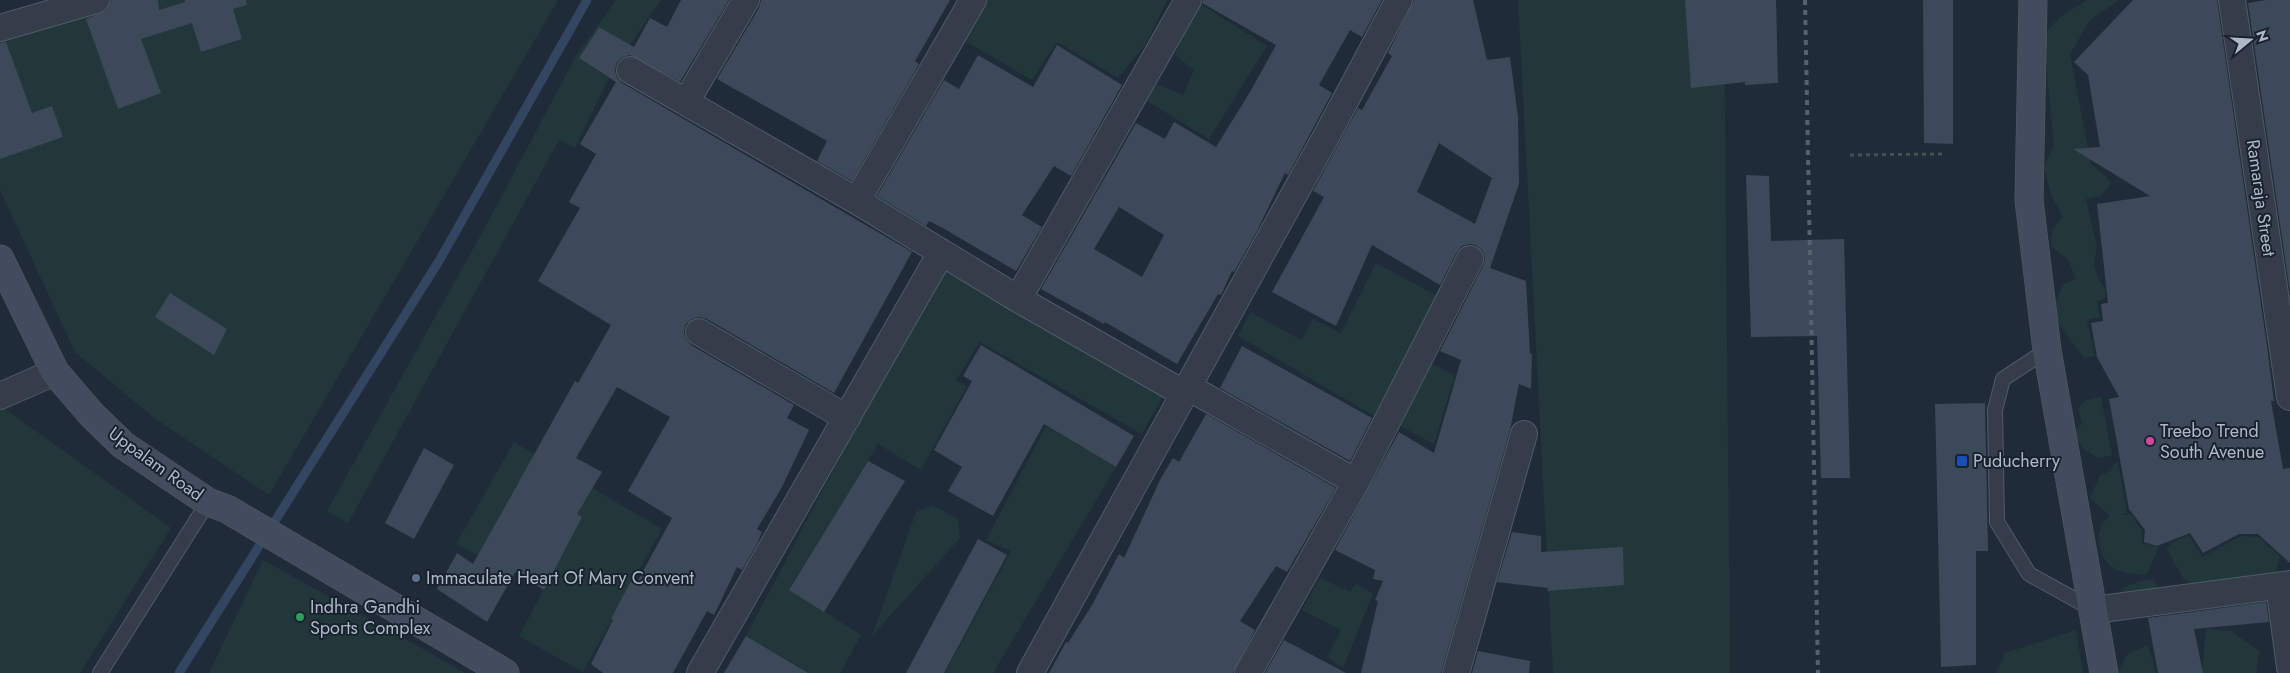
<svg xmlns="http://www.w3.org/2000/svg" width="2290" height="673" font-family="Jost,sans-serif">
<rect width="100%" height="100%" fill="#202b39"/>
<path fill="#22373a" d="M 115,0 L 558,0 L 269,495 L 154,418 L 75,352 L 0,190 L 0,37 Z
M 616,0 L 661,0 L 630,45 L 599,27 L 579,58 L 609,78 L 575,148 L 559,140 L 348,523 L 327,511 L 483,231 L 576,56 Z
M 981,0 L 1167,0 L 1146,44 L 1118,78 L 1057,42 L 1032,80 L 958,37 Z
M 1518,0 L 1724,0 L 1730,673 L 1553,673 Z
M 2087,0 L 2119,0 L 2090,20 L 2070,54 L 2091,164 L 2112,182 L 2101,196 L 2086,199 L 2097,247 L 2094,264 L 2098,279 L 2106,290 L 2105,298 L 2097,302 L 2100,317 L 2087,320 L 2095,356 L 2084,358 L 2050,312 L 2064,284 L 2076,279 L 2068,259 L 2051,247 L 2052,230 L 2063,217 L 2051,195 L 2044,166 L 2054,145 L 2043,35 L 2060,17 Z
M 1199,3 L 1267,46 L 1209,139 L 1147,101 L 1157,84 L 1183,95 L 1194,70 L 1175,55 Z
M 943,261 L 1167,389 L 1142,434 L 980,342 L 956,380 L 967,386 L 921,470 L 878,444 L 789,589 L 861,635 L 840,673 L 799,673 L 801,668 L 746,636 Z
M 1376,263 L 1439,297 L 1374,416 L 1238,336 L 1250,312 L 1301,340 L 1313,319 L 1341,333 Z
M 1431,363 L 1455,375 L 1434,444 L 1400,426 Z
M 2101,397 L 2112,455 L 2098,458 L 2084,449 L 2073,433 L 2082,424 L 2078,408 L 2086,400 Z
M 4,408 L 171,528 L 80,673 L 0,673 L 0,410 Z
M 1046,426 L 1116,467 L 993,673 L 945,673 L 1011,551 L 986,540 Z
M 514,442 L 662,529 L 583,672 L 519,636 L 582,517 L 518,482 L 479,556 L 456,544 Z
M 2118,463 L 2127,513 L 2118,515 L 2131,514 L 2142,531 L 2142,543 L 2159,547 L 2147,574 C 2137,575 2125,574 2115,569 C 2097,559 2092,527 2110,516 L 2090,498 L 2100,475 L 2111,471 L 2114,464 Z
M 933,505 L 958,519 L 960,538 L 872,636 L 916,512 Z
M 2189,535 L 2202,557 L 2241,536 L 2258,537 L 2280,556 L 2273,585 L 2200,592 L 2183,578 L 2166,548 L 2173,542 Z
M 263,560 L 466,673 L 209,673 Z
M 1320,578 L 1350,592 L 1356,584 L 1373,593 L 1343,668 L 1327,657 L 1341,630 L 1302,610 Z
M 2152,579 L 2160,589 L 2110,604 C 2124,586 2129,583 2152,579 Z
M 2206,629 L 2231,631 L 2259,651 L 2256,673 L 2202,673 Z
M 2076,630 L 2083,673 L 1996,673 L 2005,653 Z
M 2148,645 L 2156,673 L 2117,673 L 2128,653 Z"/>
<g fill="none" stroke-linecap="round" stroke-linejoin="round">
<path stroke="#334661" stroke-width="9" d="M 179,673 L 439,261 L 587,0"/>
</g>
<path fill="#3c4959" fill-rule="evenodd" d="M 111,0 L 158,0 L 159,10 L 185,2 L 185,0 L 246,0 L 247,5 L 233,9 L 242,39 L 201,52 L 192,23 L 141,39 L 161,93 L 118,109 L 86,19 L 106,11 Z
M 681,0 L 729,0 L 680,82 L 630,55 L 623,57 L 617,62 L 615,70 L 617,78 L 622,83 L 912,252 L 834,393 L 707,319 L 699,317 L 692,319 L 686,324 L 684,332 L 686,339 L 691,345 L 794,405 L 787,418 L 809,430 L 782,487 L 757,529 L 762,532 L 757,544 L 742,570 L 737,567 L 714,615 L 707,611 L 673,673 L 603,673 L 591,664 L 613,620 L 611,619 L 631,581 L 636,584 L 672,518 L 628,491 L 670,417 L 617,387 L 576,458 L 602,472 L 577,514 L 582,517 L 544,590 L 515,572 L 487,622 L 437,589 L 457,553 L 473,564 L 575,381 L 578,383 L 611,325 L 538,281 L 580,208 L 569,202 L 596,154 L 580,144 L 616,82 L 579,58 L 599,27 L 634,47 L 650,18 L 667,27 Z
M 761,0 L 950,0 L 915,61 L 919,64 L 852,181 L 817,161 L 827,141 L 717,79 L 759,8 Z
M 1203,0 L 1382,0 L 1362,37 L 1350,30 L 1319,85 L 1332,93 L 1288,175 L 1285,173 L 1256,233 L 1234,272 L 1232,271 L 1221,295 L 1218,294 L 1177,364 L 1105,322 L 1104,324 L 1041,289 L 1136,123 L 1165,139 L 1174,122 L 1216,147 L 1250,92 L 1276,45 L 1202,3 ZM 1119,207 L 1164,235 L 1142,277 L 1094,249 Z
M 1414,0 L 1473,0 L 1487,60 L 1510,57 L 1518,117 L 1519,184 L 1490,268 L 1526,281 L 1530,354 L 1532,354 L 1531,389 L 1519,384 L 1510,430 L 1441,673 L 1361,673 L 1378,601 L 1375,600 L 1383,581 L 1373,579 L 1375,570 L 1335,550 L 1399,432 L 1434,453 L 1461,360 L 1440,351 L 1483,266 L 1485,258 L 1482,250 L 1476,245 L 1469,244 L 1462,246 L 1457,252 L 1440,285 L 1372,245 L 1336,326 L 1272,292 L 1324,197 L 1313,191 L 1358,108 L 1362,110 L 1392,56 L 1388,53 ZM 1439,143 L 1492,178 L 1475,224 L 1417,192 Z
M 1685,0 L 1776,0 L 1778,83 L 1745,85 L 1745,82 L 1691,88 Z
M 1923,0 L 1953,0 L 1953,144 L 1924,143 Z
M 2133,0 L 2217,0 L 2267,346 L 2274,401 L 2271,401 L 2283,469 L 2290,468 L 2290,563 L 2258,534 L 2239,534 L 2203,553 L 2190,533 L 2157,546 L 2144,542 L 2145,530 L 2129,509 L 2109,399 L 2119,397 L 2097,357 L 2091,323 L 2103,321 L 2101,304 L 2108,303 L 2097,204 L 2150,196 L 2073,149 L 2100,147 L 2088,75 L 2074,62 Z
M 2266,0 L 2290,0 L 2290,293 L 2248,3 Z
M 6,42 L 32,113 L 52,106 L 63,137 L 0,159 L 0,43 Z
M 1057,45 L 1122,85 L 1071,176 L 1054,166 L 1022,215 L 1042,227 L 1016,271 L 941,227 L 929,221 L 926,226 L 877,196 L 944,80 L 959,89 L 978,55 L 1033,87 Z
M 1746,175 L 1769,176 L 1771,241 L 1844,239 L 1850,478 L 1821,478 L 1817,336 L 1751,337 Z
M 170,293 L 227,329 L 214,355 L 155,317 Z
M 981,345 L 1134,436 L 1116,467 L 1044,424 L 993,516 L 948,491 L 962,467 L 934,450 L 972,381 L 963,376 Z
M 1242,346 L 1372,418 L 1350,461 L 1220,388 Z
M 1985,403 L 1988,551 L 1976,551 L 1976,665 L 1941,667 L 1935,404 Z
M 1206,414 L 1336,488 L 1287,572 L 1276,566 L 1240,621 L 1255,630 L 1233,673 L 1049,673 L 1066,642 L 1068,643 L 1092,605 L 1119,554 L 1124,558 L 1161,478 L 1173,458 L 1179,462 Z
M 424,448 L 454,465 L 414,539 L 385,523 Z
M 868,461 L 905,481 L 824,612 L 789,590 Z
M 1512,532 L 1541,536 L 1541,552 L 1623,547 L 1624,585 L 1547,591 L 1548,588 L 1497,582 Z
M 978,539 L 1007,555 L 944,673 L 906,673 Z
M 2266,602 L 2269,622 L 2194,629 L 2203,673 L 2158,673 L 2148,618 Z
M 746,636 L 808,673 L 724,673 Z
M 1284,640 L 1346,673 L 1265,673 Z
M 1478,651 L 1530,661 L 1529,673 L 1472,673 Z"/>
<g fill="none" stroke-linecap="round" stroke-linejoin="round">
<g stroke="#515b67" stroke-width="16">
<path id="lane" d="M 2047,350 L 2003,379 L 1995,410 L 1997,522 L 2029,574 L 2094,610
M 100,673 L 208,502"/>
</g>
<g stroke="#515b67" stroke-width="28">
<path id="street" d="M 2232,0 L 2290,397
M 0,28 L 96,0
M 630,70 L 857,201 L 1018,299 L 1183,393
M 686,102 L 746,0
M 857,201 L 973,0
M 1018,299 L 1188,0
M 699,332 L 847,418
M 1188,387 L 1356,482
M 0,396 L 55,372
M 2279,586 L 2290,667
M 2094,610 L 2290,584
M 700,673 L 941,253
M 1030,673 L 1328,133 L 1399,0
M 1248,673 L 1356,482 L 1470,259
M 1456,673 L 1524,434"/>
</g>
<g stroke="#515b67" stroke-width="29">
<path id="secondary" d="M 2033,0 L 2029,200 L 2047,350 L 2104,673
M 0,259 L 55,372 L 92,415 L 123,445 L 208,502 L 227,509 L 505,673"/>
</g>
<path stroke="#3d5354" stroke-width="3" stroke-dasharray="4 4" stroke-linecap="butt" d="M 1850,155 L 1944,154"/>
<use href="#lane" stroke="#343d49" stroke-width="14"/>
<use href="#street" stroke="#343d49" stroke-width="26"/>
<use href="#secondary" stroke="#424c5c" stroke-width="28"/>
<path stroke="#566170" stroke-width="4" stroke-dasharray="5 5" stroke-linecap="butt" d="M 1805,0 L 1818,673"/>
</g>
<circle fill="#d1479c" stroke="#19222e" stroke-width="2" cx="2150" cy="441" r="5"/>
<rect fill="#1a4fb4" stroke="#19222e" stroke-width="2" x="1956" y="455" width="12" height="12" rx="2.5"/>
<circle fill="#5c6f8a" stroke="#19222e" stroke-width="2" cx="416" cy="578" r="5"/>
<circle fill="#2e9e5b" stroke="#19222e" stroke-width="2" cx="300" cy="617" r="5"/>
<g text-anchor="middle" dominant-baseline="central" stroke-width="4" stroke-linejoin="round" paint-order="stroke">
<g font-size="18" fill="#aeb8c6" stroke="#19222e">
<text transform="translate(2261 198) rotate(82)">Ramaraja Street</text>
<text transform="translate(156 464) rotate(36)">Uppalam Road</text>
</g>
<g font-size="18" fill="#aeb8c6" stroke="#19222e" text-anchor="start">
<text x="2160" y="431">Treebo Trend<tspan x="2160" dy="21">South Avenue</tspan></text>
<text x="1973" y="461">Puducherry</text>
<text x="426" y="578">Immaculate Heart Of Mary Convent</text>
<text x="310" y="607">Indhra Gandhi<tspan x="310" dy="21">Sports Complex</tspan></text>
</g>
</g>
<g transform="translate(2250 40) rotate(72)" stroke="#19222e" stroke-width="4" paint-order="stroke">
<path d="M0-4L9 19L0 12L-9 19Z" fill="#aeb8c6"/>
<text y="-8" font-size="14" font-weight="bold" text-anchor="middle" fill="#aeb8c6">N</text>
</g>
</svg>
